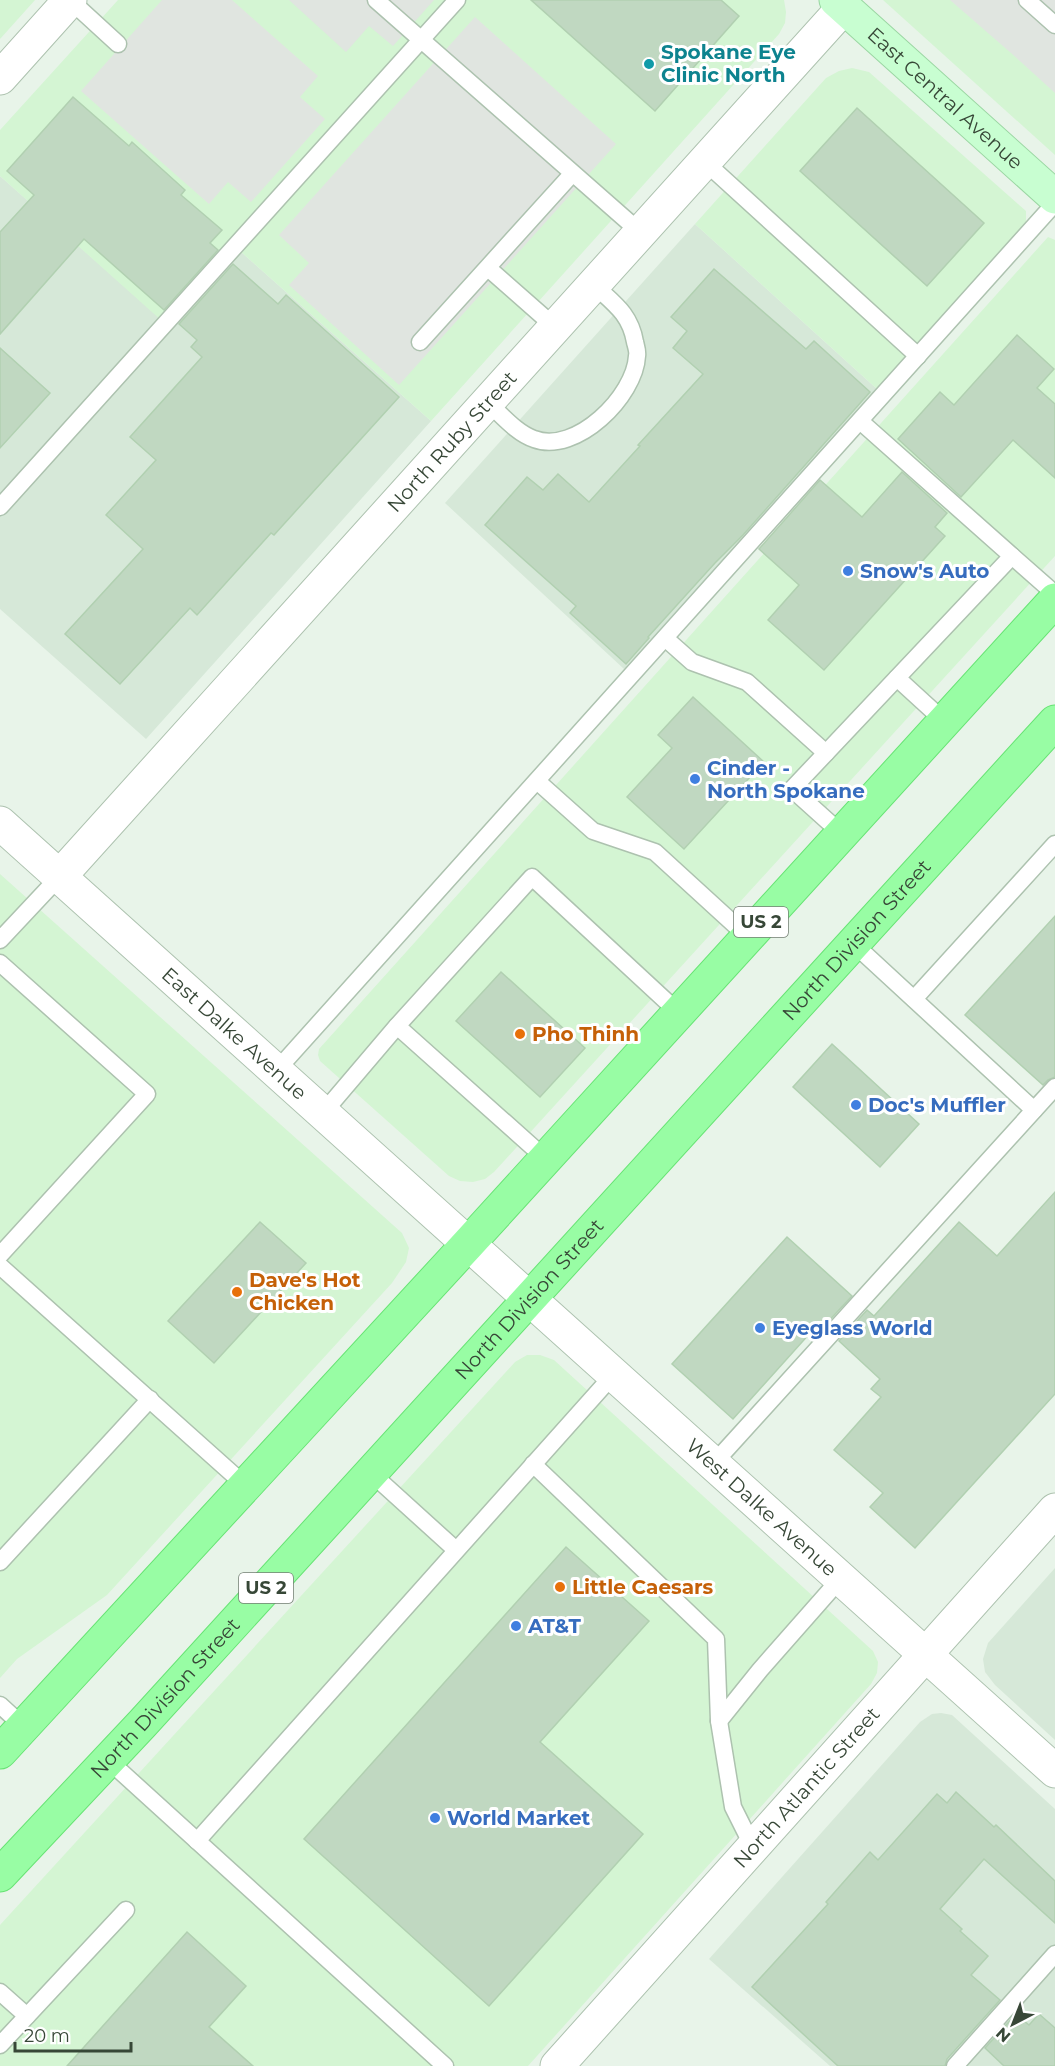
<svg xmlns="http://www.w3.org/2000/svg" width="1055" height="2066" font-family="Montserrat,sans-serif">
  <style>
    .residential { fill: #d6e8d8 }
    .commercial { fill: #d4f5d3 }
    .parking { fill: #e0e5e0 }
    .building { fill: #c0d8c1; stroke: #b1d0b1; stroke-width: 1.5 }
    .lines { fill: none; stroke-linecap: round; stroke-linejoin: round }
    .lane-casing { stroke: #adc2af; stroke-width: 19 }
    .street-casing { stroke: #adc2af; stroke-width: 35 }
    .secondary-casing { stroke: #9ad6a2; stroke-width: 35 }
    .primary-casing { stroke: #67e374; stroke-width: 35 }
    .lane { stroke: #fff; stroke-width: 16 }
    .street { stroke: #fff; stroke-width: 33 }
    .secondary { stroke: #c8fed1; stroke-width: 33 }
    .primary { stroke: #98fda4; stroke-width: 33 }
    .culture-dot { fill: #0f9aa8; stroke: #fff; stroke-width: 2 }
    .shop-dot { fill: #3f7fe0; stroke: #fff; stroke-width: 2 }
    .food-dot { fill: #e8710a; stroke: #fff; stroke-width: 2 }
    .labels { text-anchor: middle; stroke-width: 6; stroke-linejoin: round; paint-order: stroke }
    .shield { fill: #fff; stroke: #737e73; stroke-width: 1.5 }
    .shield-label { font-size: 18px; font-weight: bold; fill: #374737 }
    .culture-label { font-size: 20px; font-weight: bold; fill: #0d838f; stroke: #fff; text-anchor: start }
    .street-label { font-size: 20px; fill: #374737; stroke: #fff }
    .shop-label { font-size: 20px; font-weight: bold; fill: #366cbe; stroke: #fff; text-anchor: start }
    .food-label { font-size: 20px; font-weight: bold; fill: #c56008; stroke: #fff; text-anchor: start }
  </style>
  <rect width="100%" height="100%" fill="#e8f4e9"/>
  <g class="residential">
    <path d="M 0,176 L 162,320 L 231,243 L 431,421 L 146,739 L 0,609 Z"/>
    <path d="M 695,224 L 877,389 L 624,669 L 445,503 Z"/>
    <path d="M 1055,1568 L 1055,1740 L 995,1685 L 985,1672 L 983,1659 L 988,1643 Z"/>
    <path d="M 941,1713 L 952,1715 L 1055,1809 L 1055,2066 L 830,2066 L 709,1959 L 920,1722 L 932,1714 Z"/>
  </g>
  <g class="commercial">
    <path d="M 0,0 L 35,0 L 0,39 Z"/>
    <path d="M 118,0 L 784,0 L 786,12 L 785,23 L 779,34 L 431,421 L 231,243 L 162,321 L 0,176 L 0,130 Z"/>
    <path d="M 883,0 L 1055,0 L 1055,155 Z"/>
    <path d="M 852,68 L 869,72 L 1026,211 L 1026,222 L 1021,229 L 877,389 L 695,224 L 826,78 L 839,71 Z"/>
    <path d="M 1048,237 L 1055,240 L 1055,556 L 494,1172 L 485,1179 L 473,1182 L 460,1181 L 449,1176 L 320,1061 L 318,1055 L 319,1049 Z"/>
    <path d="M 0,874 L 402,1233 L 409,1248 L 406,1262 L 392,1283 L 107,1595 L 17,1659 L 0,1678 Z"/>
    <path d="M 527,1355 L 540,1355 L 554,1360 L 873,1651 L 878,1662 L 877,1673 L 871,1684 L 528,2066 L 0,2066 L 0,1925 L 515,1362 Z"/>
  </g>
  <g class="parking">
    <path d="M 162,0 L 232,0 L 318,76 L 300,97 L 325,119 L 251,202 L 228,182 L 209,204 L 81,91 Z"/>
    <path d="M 289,0 L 434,0 L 393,46 L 369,26 L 346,52 Z"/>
    <path d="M 950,0 L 1055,0 L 1055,93 L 1011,53 Z"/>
    <path d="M 475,17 L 616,144 L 399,385 L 289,285 L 309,263 L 279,235 Z"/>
  </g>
  <g class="building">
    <path d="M 531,0 L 721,0 L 739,16 L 655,111 Z"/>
    <path d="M 73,97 L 129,146 L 132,142 L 185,190 L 181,195 L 222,230 L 210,243 L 218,250 L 164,310 L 84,239 L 0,334 L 0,232 L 34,195 L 7,171 Z"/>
    <path d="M 857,108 L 984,223 L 927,286 L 800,171 Z"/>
    <path d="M 233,264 L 278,304 L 286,295 L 399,397 L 274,535 L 271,533 L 197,615 L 190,608 L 120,684 L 65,634 L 143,549 L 106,515 L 156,460 L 130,437 L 202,357 L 191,347 L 197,340 L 179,324 Z"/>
    <path d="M 714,269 L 806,349 L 814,341 L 870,392 L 743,535 L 715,563 L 648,637 L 649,638 L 626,664 L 570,613 L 576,606 L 485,525 L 527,477 L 543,490 L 558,474 L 589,502 L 640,446 L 638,445 L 703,374 L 673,348 L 687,331 L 671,317 Z"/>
    <path d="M 1017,335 L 1054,369 L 1037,388 L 1055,404 L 1055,478 L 1013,440 L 961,497 L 898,439 L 940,392 L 954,405 Z"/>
    <path d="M 0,348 L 50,393 L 0,448 Z"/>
    <path d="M 902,472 L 947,513 L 935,527 L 945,536 L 824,670 L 768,620 L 799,585 L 759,549 L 820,480 L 862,517 Z"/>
    <path d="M 693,697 L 764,762 L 684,849 L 627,797 L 672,748 L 658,735 Z"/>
    <path d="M 1055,916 L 1055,1077 L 1048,1080 L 1043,1085 L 965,1015 Z"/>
    <path d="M 501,972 L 585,1048 L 540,1097 L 456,1021 Z"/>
    <path d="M 832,1044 L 919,1124 L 880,1167 L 793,1087 Z"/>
    <path d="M 1055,1192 L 1055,1394 L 915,1548 L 870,1507 L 883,1493 L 834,1450 L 881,1397 L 871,1389 L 880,1379 L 839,1341 L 867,1310 L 874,1316 L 959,1222 L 997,1256 Z"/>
    <path d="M 260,1222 L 306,1263 L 214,1363 L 168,1321 Z"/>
    <path d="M 787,1237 L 852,1296 L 824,1326 L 820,1322 L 733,1419 L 672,1364 Z"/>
    <path d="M 566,1547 L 649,1621 L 540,1742 L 643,1834 L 489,2006 L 304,1839 Z"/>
    <path d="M 956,1792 L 994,1827 L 996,1825 L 1055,1881 L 1055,1923 L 984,1859 L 940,1909 L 962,1929 L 960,1931 L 988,1956 L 971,1975 L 1000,2000 L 947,2059 L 945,2066 L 838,2066 L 752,1987 L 828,1904 L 826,1902 L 870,1852 L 878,1860 L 937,1794 L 947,1803 Z"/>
    <path d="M 187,1932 L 246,1986 L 209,2027 L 253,2066 L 67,2066 Z"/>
    <path d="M 1016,2014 L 1029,2025 L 1039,2014 L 1055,2028 L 1055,2066 L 1004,2066 L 985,2048 Z"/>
  </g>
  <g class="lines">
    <g class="lane-casing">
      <g id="lane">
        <path d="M 70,0 L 118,44"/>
        <path d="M 376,0 L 640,232"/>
        <path d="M 1027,0 L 1055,25"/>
        <path d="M 704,161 L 918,356"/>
        <path d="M 488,268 L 555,327"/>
        <path d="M 420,342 L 572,174"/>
        <path d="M 487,402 C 501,414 516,433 534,439 C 576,455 635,396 637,356 C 638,352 636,346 635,342 C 630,313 613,303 593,284"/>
        <path d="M 0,507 L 457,0"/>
        <path d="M 1012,556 L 1055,594"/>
        <path d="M 665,638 L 692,662 L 747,682 L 826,753 L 792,789 L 842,834"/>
        <path d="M 897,678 L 944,721"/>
        <path d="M 826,753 L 1012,556 L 860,421"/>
        <path d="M 537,781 L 593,831 L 655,852 L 748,937"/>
        <path d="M 0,940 L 60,876"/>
        <path d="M 854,944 L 1034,1110"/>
        <path d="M 0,963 L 147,1094 L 0,1255"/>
        <path d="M 914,999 L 1055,844"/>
        <path d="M 397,1026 L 546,1159"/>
        <path d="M 276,1071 L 1055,203"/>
        <path d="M 323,1113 L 397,1026 L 532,877 L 679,1013"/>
        <path d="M 0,1266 L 246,1486"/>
        <path d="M 714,1463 L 1055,1087"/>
        <path d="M 533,1464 L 716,1639 L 719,1721 L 733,1807 L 753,1847"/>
        <path d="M 371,1473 L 456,1550"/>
        <path d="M 0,1562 L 150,1399"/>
        <path d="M 0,1705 L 24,1727"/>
        <path d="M 719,1721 L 760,1670 L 841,1578"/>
        <path d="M 108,1760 L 445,2066"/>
        <path d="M 197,1841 L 614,1374"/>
        <path d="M 0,1992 L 27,2016"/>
        <path d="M 0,2045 L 126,1910"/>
        <path d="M 955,2066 L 1055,1954"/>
      </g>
    </g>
    <g class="street-casing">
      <g id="street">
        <path d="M 0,78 L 70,0"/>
        <path id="s1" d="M 0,823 L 1055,1771"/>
        <path id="s2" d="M 60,876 L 844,7"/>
        <path id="s3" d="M 557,2066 L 1055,1510"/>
      </g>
    </g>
    <g class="secondary-casing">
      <g id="secondary">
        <path id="s4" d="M 836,0 L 1055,197"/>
      </g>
    </g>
    <g class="primary-casing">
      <g id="primary">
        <path d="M 0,1752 L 468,1244 L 1055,600"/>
        <path id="s5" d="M 0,1875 L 142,1724 L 1055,722"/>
      </g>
    </g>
    <use href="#lane" class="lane"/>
    <use href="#street" class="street"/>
    <use href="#secondary" class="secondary"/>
    <use href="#primary" class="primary"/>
  </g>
  <circle class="culture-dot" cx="649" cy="64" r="6"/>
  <g class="shop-dot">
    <circle cx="848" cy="571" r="6"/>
    <circle cx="695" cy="779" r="6"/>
    <circle cx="856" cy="1105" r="6"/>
    <circle cx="760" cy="1328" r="6"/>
    <circle cx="516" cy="1626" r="6"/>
    <circle cx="435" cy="1818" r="6"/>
  </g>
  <g class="food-dot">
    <circle cx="520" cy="1034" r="6"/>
    <circle cx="237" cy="1292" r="6"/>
    <circle cx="560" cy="1587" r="6"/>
  </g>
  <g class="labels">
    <g class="shield">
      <rect x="734" y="907" width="54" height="30" rx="4.5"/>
      <rect x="239" y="1573" width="54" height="30" rx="4.5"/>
    </g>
    <g class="shield-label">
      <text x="761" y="928">US 2</text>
      <text x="266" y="1594">US 2</text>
    </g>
    <g class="culture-label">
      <text x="661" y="59">Spokane Eye<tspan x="661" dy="23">Clinic North</tspan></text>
    </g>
    <g class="street-label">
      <text dy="7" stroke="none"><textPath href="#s4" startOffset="147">East Central Avenue</textPath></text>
      <text dy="7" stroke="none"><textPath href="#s2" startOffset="585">North Ruby Street</textPath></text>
      <text dy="7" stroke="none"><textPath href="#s5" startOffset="1268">North Division Street</textPath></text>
      <text dy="7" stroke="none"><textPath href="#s1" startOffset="315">East Dalke Avenue</textPath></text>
      <text dy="7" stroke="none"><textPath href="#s5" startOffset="782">North Division Street</textPath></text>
      <text dy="7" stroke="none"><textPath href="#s1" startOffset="1024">West Dalke Avenue</textPath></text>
      <text dy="7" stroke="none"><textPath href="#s5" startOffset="242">North Division Street</textPath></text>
      <text dy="7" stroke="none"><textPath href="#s3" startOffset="374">North Atlantic Street</textPath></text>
    </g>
    <g class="shop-label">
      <text x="860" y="578">Snow's Auto</text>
      <text x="707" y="775">Cinder -<tspan x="707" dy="23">North Spokane</tspan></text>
      <text x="868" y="1112">Doc's Muffler</text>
      <text x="772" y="1335">Eyeglass World</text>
      <text x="528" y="1633">AT&amp;T</text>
      <text x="447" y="1825">World Market</text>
    </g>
    <g class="food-label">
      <text x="532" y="1041">Pho Thinh</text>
      <text x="249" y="1287">Dave's Hot<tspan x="249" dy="23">Chicken</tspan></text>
      <text x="572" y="1594">Little Caesars</text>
    </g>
  </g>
  <g transform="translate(1013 2024) rotate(222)" stroke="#ffffff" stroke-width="4.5" paint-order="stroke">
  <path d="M0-4.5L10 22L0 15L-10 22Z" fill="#374737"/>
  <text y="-9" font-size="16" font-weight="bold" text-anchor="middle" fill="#374737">N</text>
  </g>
  <path d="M15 2042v9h116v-9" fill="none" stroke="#374737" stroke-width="3"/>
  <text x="24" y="2042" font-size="18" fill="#374737" stroke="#ffffff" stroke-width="4.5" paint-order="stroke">20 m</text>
</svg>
